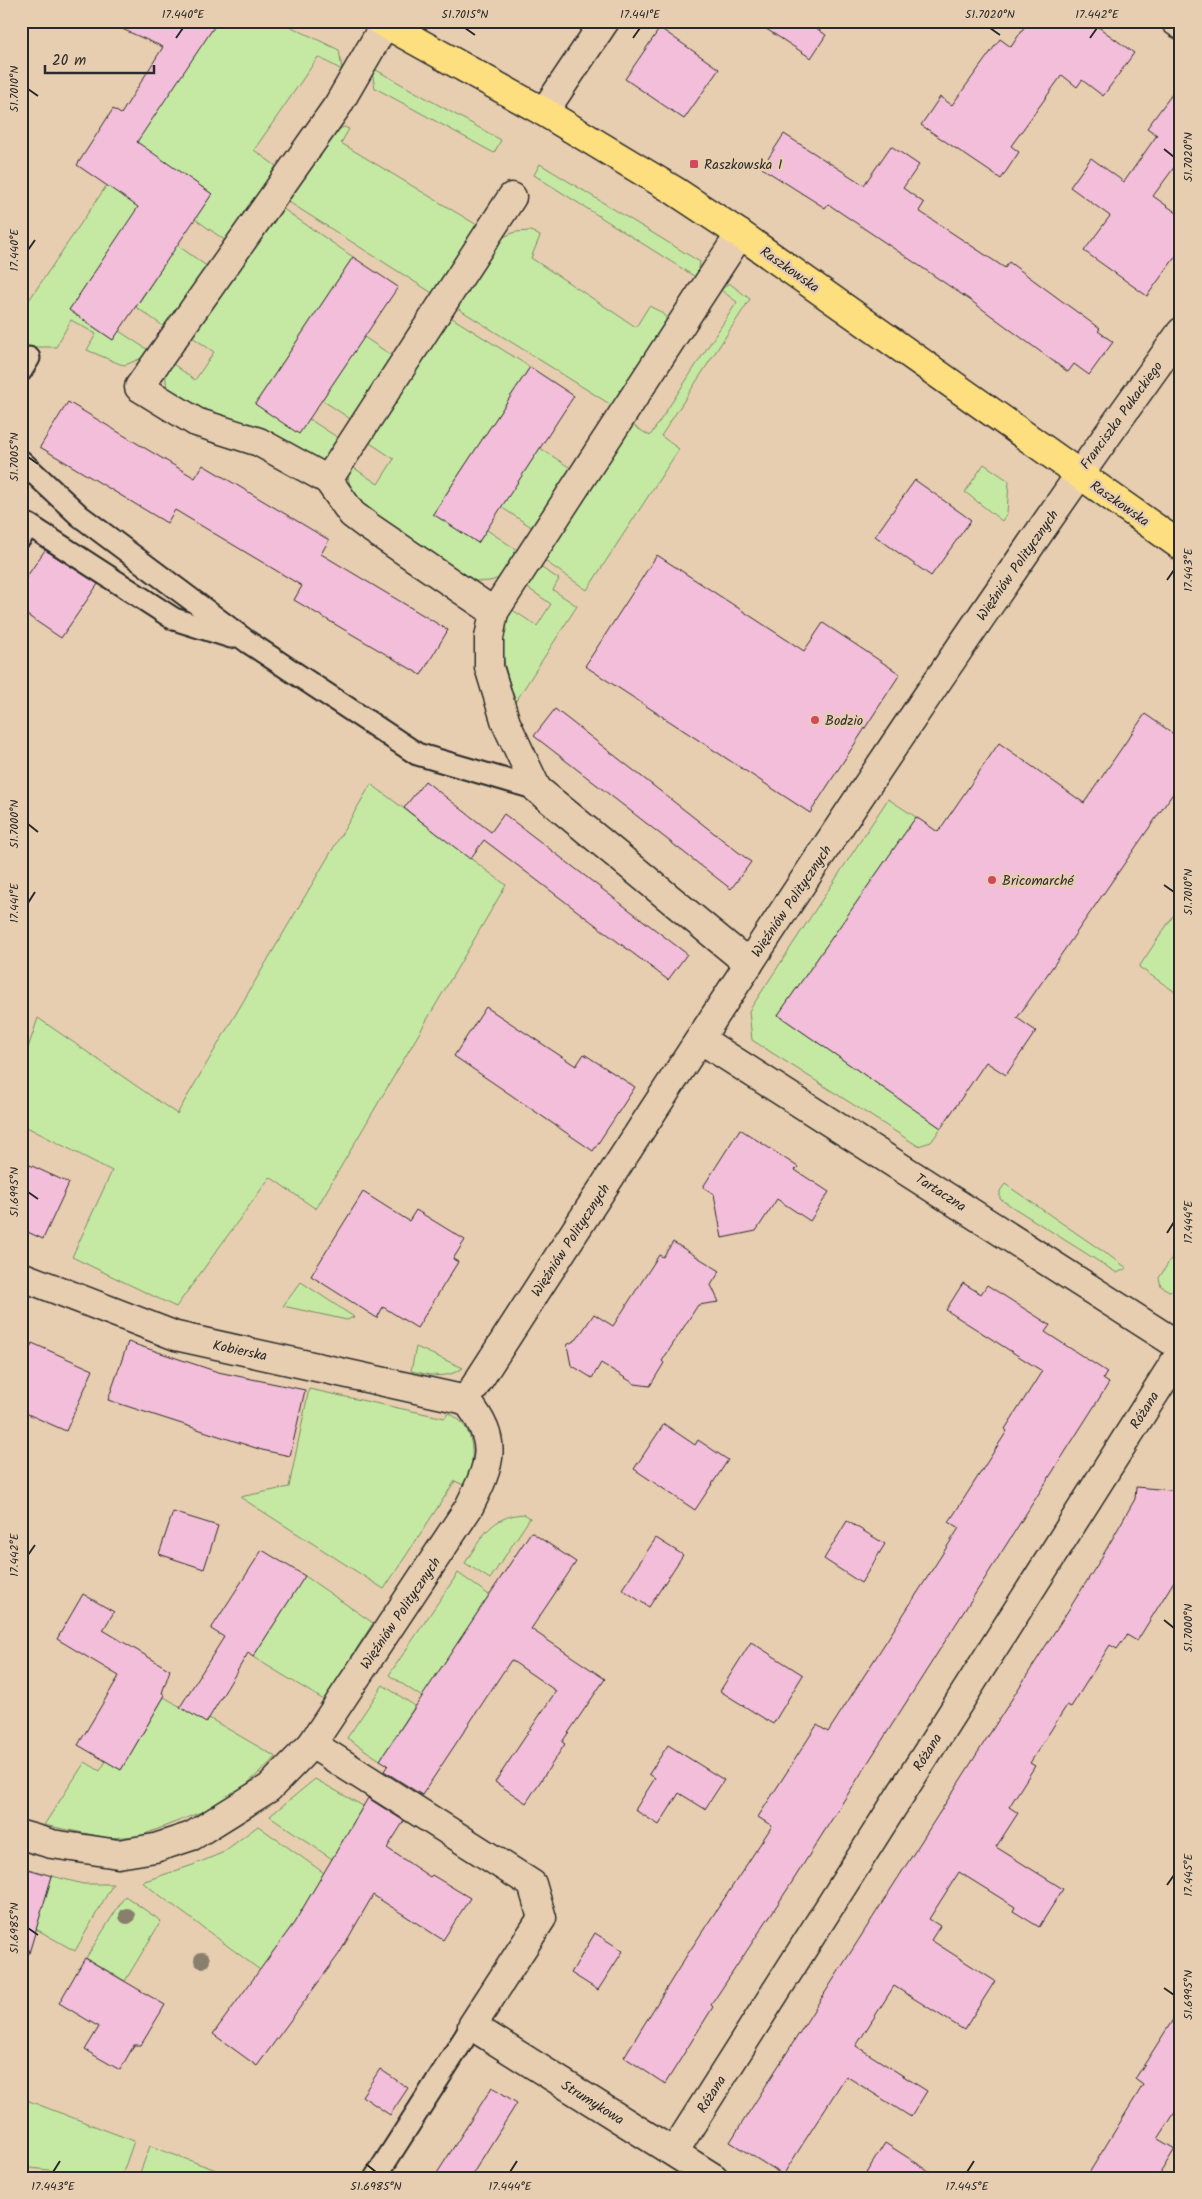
<svg xmlns="http://www.w3.org/2000/svg" width="1202" height="2199" font-family="Kalam,sans-serif">
  <style>
    .green { fill: #c5e9a2; stroke: #788a66 }
    .building { fill: #f3beda; stroke: #2b2b2b }
    .lines { fill: none; stroke-linecap: round; stroke-linejoin: round }
    .service-casing { stroke: #2b2b2b; stroke-width: 25 }
    .minor-casing { stroke: #2b2b2b; stroke-width: 31 }
    .primary-casing { stroke: #2b2b2b; stroke-width: 31 }
    .service { stroke: #e8ceb0; stroke-width: 21 }
    .minor { stroke: #e8ceb0; stroke-width: 28 }
    .primary { stroke: #fedf80; stroke-width: 28 }
    .tree { fill: #887f6d }
    .ticks { fill: none; stroke: #2b2b2b; stroke-width: 2 }
    .poi-dot { fill: #d1495b; stroke: #e8ceb0; stroke-width: 2 }
    .labels { text-anchor: middle; stroke-width: 5; stroke-linejoin: round; paint-order: stroke }
    .poi-label { font-size: 14px; fill: #2b2b2b; stroke: #e8ceb0; text-anchor: start }
    .street-label { font-size: 14px; fill: #2b2b2b; stroke: #e8ceb0 }
    .neatline { fill: none; stroke: #2b2b2b; stroke-width: 2 }
    .ticks-label { font-size: 12px; text-anchor: middle; fill: #2b2b2b }
  </style>
  <rect width="100%" height="100%" fill="#e8ceb0"/>
  <filter id="ink" filterUnits="userSpaceOnUse"><feTurbulence type="fractalNoise" baseFrequency=".02" numOctaves="2"/><feDisplacementMap in="SourceGraphic" scale="10" xChannelSelector="R" yChannelSelector="G"/><feConvolveMatrix kernelMatrix="1 2 1 2 8 2 1 2 1" color-interpolation-filters="sRGB"/></filter>
  <g filter="url(#ink)">
    <g class="green">
      <path d="M 218,21 L 279,21 L 339,50 L 342,70 L 318,57 L 254,150 L 276,166 L 226,241 L 195,219 L 212,194 L 168,164 L 69,310 L 113,340 L 119,331 L 151,352 L 149,355 L 125,365 L 120,364 L 87,350 L 96,334 L 71,320 L 56,347 L 21,347 L 21,312 Z"/>
      <path d="M 376,70 L 501,140 L 494,153 L 375,88 L 372,72 Z"/>
      <path d="M 344,127 L 349,129 L 341,143 L 482,228 L 437,296 L 281,197 L 323,137 Z"/>
      <path d="M 540,164 L 700,262 L 697,278 L 534,175 Z"/>
      <path d="M 276,204 L 353,257 L 255,404 L 309,419 L 343,441 L 326,459 L 314,462 C 281,448 192,418 171,395 C 164,386 165,371 169,361 L 195,380 L 214,352 L 188,334 Z"/>
      <path d="M 531,231 L 540,236 L 531,258 L 636,327 L 649,306 L 661,312 L 666,318 L 666,328 L 616,408 L 454,306 L 501,238 L 515,232 Z"/>
      <path d="M 177,245 L 208,267 L 166,328 L 136,307 Z"/>
      <path d="M 729,283 L 750,299 L 661,436 L 679,449 L 587,590 L 542,559 L 629,423 L 650,436 L 737,302 L 721,290 Z"/>
      <path d="M 449,316 L 530,367 L 433,514 L 478,543 L 487,530 L 523,554 C 507,572 499,586 472,580 C 447,564 329,503 351,466 L 378,484 L 394,459 L 367,441 Z"/>
      <path d="M 364,337 L 397,359 L 355,422 L 322,400 Z"/>
      <path d="M 540,448 L 575,471 L 536,530 L 501,507 Z"/>
      <path d="M 984,464 L 1009,481 L 1007,513 L 1002,521 L 965,492 Z"/>
      <path d="M 537,565 L 559,579 L 553,590 L 577,606 L 516,701 C 505,671 495,640 511,609 L 537,626 L 551,604 L 525,586 Z"/>
      <path d="M 371,784 L 506,885 L 316,1209 L 270,1177 L 176,1307 L 72,1257 L 112,1171 L 21,1124 L 21,1069 L 38,1018 L 177,1114 Z"/>
      <path d="M 888,799 L 916,817 L 778,1015 L 941,1128 L 931,1142 L 918,1146 L 752,1040 L 749,1011 Z"/>
      <path d="M 1181,904 L 1181,996 L 1139,967 Z"/>
      <path d="M 1005,1184 L 1127,1268 L 1117,1273 L 1000,1199 L 1000,1191 Z"/>
      <path d="M 1181,1243 L 1181,1288 L 1169,1291 L 1161,1286 L 1159,1278 Z"/>
      <path d="M 301,1282 L 354,1317 L 347,1320 L 283,1306 Z"/>
      <path d="M 416,1347 L 463,1368 C 444,1380 432,1375 411,1371 Z"/>
      <path d="M 309,1389 L 445,1418 L 448,1413 C 478,1426 475,1461 466,1486 L 455,1481 L 384,1589 L 240,1497 L 289,1487 Z"/>
      <path d="M 524,1514 L 530,1518 L 490,1579 L 465,1563 C 482,1537 491,1516 524,1514 Z"/>
      <path d="M 458,1573 L 489,1595 L 422,1697 L 389,1675 Z"/>
      <path d="M 305,1576 L 373,1623 L 324,1700 L 253,1657 Z"/>
      <path d="M 383,1685 L 415,1706 L 380,1760 L 347,1738 Z"/>
      <path d="M 164,1697 L 206,1722 L 209,1718 L 276,1757 L 247,1784 L 219,1805 L 140,1836 L 108,1838 L 44,1825 L 85,1762 L 100,1771 L 106,1761 L 121,1770 Z"/>
      <path d="M 315,1779 L 363,1806 L 332,1859 L 270,1816 Z"/>
      <path d="M 258,1826 L 324,1873 L 294,1923 L 260,1970 L 142,1882 L 193,1865 L 222,1853 Z"/>
      <path d="M 52,1876 L 83,1884 L 113,1884 L 75,1951 L 36,1929 Z"/>
      <path d="M 125,1896 L 161,1921 L 125,1981 L 86,1958 Z"/>
      <path d="M 21,2098 L 134,2141 L 121,2178 L 21,2167 Z"/>
      <path d="M 150,2146 L 238,2178 L 138,2178 Z"/>
    </g>
    <g class="building">
      <path d="M 104,21 L 218,21 L 137,142 L 212,194 L 113,340 L 69,310 L 138,207 L 77,165 L 113,109 L 121,114 L 163,47 Z"/>
      <path d="M 754,21 L 806,21 L 826,35 L 811,58 Z"/>
      <path d="M 1028,21 L 1090,21 L 1134,53 L 1103,96 L 1082,80 L 1077,87 L 1062,75 L 1011,146 L 1019,152 L 1001,179 L 921,125 L 940,97 L 952,105 L 1000,39 L 1011,47 Z"/>
      <path d="M 660,28 L 719,69 L 684,119 L 625,79 Z"/>
      <path d="M 1181,82 L 1181,158 L 1153,196 L 1181,216 L 1181,249 L 1147,296 L 1084,251 L 1110,216 L 1070,187 L 1091,158 L 1124,182 L 1157,135 L 1147,128 Z"/>
      <path d="M 784,134 L 864,185 L 891,146 L 919,165 L 903,188 L 924,203 L 919,211 L 1005,268 L 1009,262 L 1100,329 L 1098,331 L 1113,342 L 1089,375 L 1074,364 L 1068,372 L 970,300 L 828,204 L 825,208 L 762,168 Z"/>
      <path d="M 353,257 L 398,287 L 299,434 L 255,404 Z"/>
      <path d="M 530,367 L 574,396 L 478,543 L 433,514 Z"/>
      <path d="M 68,402 L 195,478 L 203,465 L 329,540 L 321,554 L 448,630 L 421,675 L 294,600 L 302,586 L 175,510 L 167,523 L 40,447 Z"/>
      <path d="M 915,480 L 971,520 L 931,576 L 875,536 Z"/>
      <path d="M 45,550 L 98,584 L 61,638 L 21,611 L 21,585 Z"/>
      <path d="M 657,555 L 804,651 L 823,623 L 900,674 L 810,813 L 585,666 Z"/>
      <path d="M 555,709 L 751,862 L 731,889 L 534,736 Z"/>
      <path d="M 1145,714 L 1181,739 L 1181,782 L 1017,1018 L 1036,1031 L 1006,1075 L 986,1062 L 941,1128 L 778,1015 L 916,817 L 938,832 L 999,743 L 1084,803 Z"/>
      <path d="M 425,781 L 491,832 L 504,814 L 687,954 L 668,980 L 484,840 L 470,859 L 404,808 Z"/>
      <path d="M 486,1007 L 576,1066 L 584,1054 L 635,1087 L 593,1151 L 454,1056 Z"/>
      <path d="M 740,1129 L 798,1167 L 795,1170 L 829,1192 L 810,1221 L 777,1199 L 756,1231 L 722,1238 L 714,1194 L 703,1187 Z"/>
      <path d="M 21,1161 L 69,1183 L 43,1239 L 21,1229 Z"/>
      <path d="M 363,1192 L 409,1221 L 416,1210 L 465,1240 L 453,1259 L 458,1262 L 417,1328 L 383,1307 L 377,1318 L 311,1276 Z"/>
      <path d="M 673,1242 L 720,1271 L 711,1285 L 719,1302 L 698,1305 L 662,1361 L 664,1363 L 650,1386 L 635,1384 L 601,1363 L 592,1378 L 571,1365 L 567,1345 L 577,1339 L 594,1314 L 613,1326 L 659,1255 L 663,1257 Z"/>
      <path d="M 963,1283 L 981,1294 L 987,1285 L 1050,1325 L 1045,1332 L 1107,1372 L 1103,1379 L 1109,1383 L 787,1890 L 711,2005 L 713,2007 L 665,2084 L 624,2057 L 687,1955 L 772,1826 L 758,1817 L 817,1725 L 828,1732 L 959,1528 L 949,1522 L 1007,1431 L 1005,1429 L 1042,1371 L 946,1310 Z"/>
      <path d="M 128,1342 L 218,1372 L 305,1390 L 290,1456 L 262,1450 L 108,1400 Z"/>
      <path d="M 32,1343 L 93,1370 L 66,1431 L 21,1411 L 21,1369 Z"/>
      <path d="M 664,1424 L 695,1445 L 698,1440 L 728,1460 L 695,1510 L 634,1469 Z"/>
      <path d="M 1136,1487 L 1181,1491 L 1181,1570 L 1137,1641 L 1127,1635 L 1117,1649 L 1110,1645 L 1071,1707 L 1067,1705 L 1030,1763 L 1035,1766 L 1009,1807 L 1018,1813 L 996,1847 L 1063,1889 L 1039,1927 L 1013,1911 L 1015,1907 L 959,1872 L 929,1919 L 940,1926 L 931,1940 L 995,1981 L 964,2030 L 894,1986 L 856,2046 L 927,2091 L 911,2117 L 846,2076 L 783,2175 L 730,2142 L 1099,1562 L 1135,1499 Z"/>
      <path d="M 173,1512 L 218,1526 L 204,1569 L 159,1554 Z"/>
      <path d="M 847,1521 L 885,1544 L 861,1583 L 824,1559 Z"/>
      <path d="M 531,1532 L 576,1562 L 531,1629 L 605,1679 L 562,1742 L 565,1744 L 526,1803 L 495,1782 L 556,1691 L 511,1660 L 422,1795 L 384,1771 L 388,1765 L 380,1760 Z"/>
      <path d="M 656,1538 L 683,1555 L 649,1607 L 622,1589 Z"/>
      <path d="M 262,1550 L 305,1576 L 253,1657 L 248,1653 L 206,1723 L 180,1707 L 224,1637 L 211,1629 Z"/>
      <path d="M 83,1594 L 114,1612 L 103,1630 L 170,1670 L 162,1693 L 165,1695 L 121,1770 L 78,1745 L 119,1676 L 57,1639 Z"/>
      <path d="M 751,1642 L 803,1675 L 773,1724 L 720,1691 Z"/>
      <path d="M 668,1745 L 724,1780 L 705,1809 L 679,1793 L 659,1825 L 635,1810 L 655,1778 L 649,1774 Z"/>
      <path d="M 368,1798 L 404,1821 L 387,1848 L 430,1877 L 432,1875 L 470,1898 L 443,1940 L 373,1895 L 339,1954 L 257,2066 L 213,2034 L 294,1923 Z"/>
      <path d="M 21,1867 L 52,1876 L 29,1953 L 21,1952 Z"/>
      <path d="M 595,1933 L 623,1951 L 598,1990 L 571,1973 Z"/>
      <path d="M 85,1958 L 165,2005 L 141,2045 L 134,2045 L 120,2070 L 85,2050 L 99,2027 L 59,2003 Z"/>
      <path d="M 1181,2007 L 1181,2103 L 1158,2139 L 1175,2149 L 1157,2178 L 1086,2178 L 1143,2085 L 1135,2079 Z"/>
      <path d="M 380,2069 L 408,2088 L 390,2115 L 362,2096 Z"/>
      <path d="M 492,2087 L 517,2103 L 470,2178 L 434,2178 Z"/>
      <path d="M 885,2143 L 940,2178 L 863,2178 Z"/>
    </g>
    <g class="lines">
      <g class="service-casing">
        <g id="service">
          <path d="M 21,371 L 29,358"/>
          <path d="M 21,461 L 80,516 L 248,642 L 417,754 L 537,789"/>
          <path d="M 21,537 L 29,525 L 174,619 L 231,637"/>
          <path d="M 375,2178 L 472,2026"/>
        </g>
      </g>
      <g class="minor-casing">
        <g id="minor">
          <path d="M 1175,21 L 1181,25"/>
          <path d="M 385,24 L 338,105 L 139,387 L 196,422 L 259,442 L 328,480 L 352,514 L 368,526 L 494,612 L 489,638 L 489,667 L 506,723 L 537,789 L 749,964"/>
          <path d="M 544,112 L 605,21"/>
          <path d="M 328,480 L 512,197"/>
          <path d="M 494,612 L 740,234"/>
          <path d="M 700,1039 L 1181,1347"/>
          <path d="M 21,1276 L 176,1336 L 466,1400"/>
          <path d="M 466,1400 C 698,1040 930,680 1181,332"/>
          <path d="M 312,1744 L 532,1884 L 542,1918 L 472,2026 L 714,2178"/>
          <path d="M 21,1835 L 52,1844 L 118,1854 L 155,1848 L 192,1836 L 269,1788 L 312,1744 L 469,1507 C 491,1463 500,1442 466,1400"/>
          <path d="M 674,2152 L 1181,1352"/>
        </g>
      </g>
      <g class="primary-casing">
        <path id="primary" d="M 380,21 L 544,112 L 675,191 L 740,234 L 1181,546"/>
      </g>
      <use href="#service" class="service"/>
      <use href="#minor" class="minor"/>
      <use href="#primary" class="primary"/>
    </g>
    <g class="tree">
      <circle cx="127" cy="1916" r="8"/>
      <circle cx="202" cy="1960" r="8"/>
    </g>
  </g>
  <path class="ticks" d="M 465,28 L 475,35M 990,28 L 1000,35M 176,38 L 183,28M 633,38 L 640,28M 1090,38 L 1097,28M 28,89 L 38,96M 1164,149 L 1174,157M 28,250 L 35,240M 28,457 L 38,464M 1167,580 L 1174,570M 28,824 L 38,832M 1164,885 L 1174,892M 28,903 L 35,892M 28,1192 L 38,1199M 1167,1233 L 1174,1222M 28,1555 L 35,1545M 1164,1620 L 1174,1628M 1167,1885 L 1174,1875M 28,1928 L 38,1935M 1164,1988 L 1174,1995M 366,2164 L 376,2172M 53,2172 L 60,2161M 510,2172 L 517,2161M 967,2172 L 974,2161"/>
  <g class="poi-dot">
    <rect x="689" y="159" width="10" height="10" rx="2.5"/>
    <circle cx="815" cy="720" r="5"/>
    <circle cx="992" cy="880" r="5"/>
  </g>
  <g class="labels">
    <g class="poi-label">
      <text x="704" y="169">Raszkowska I</text>
      <text x="825" y="725">Bodzio</text>
      <text x="1002" y="885">Bricomarché</text>
    </g>
    <g class="street-label">
      <text transform="translate(790 269) rotate(35)" y="5">Raszkowska</text>
      <text transform="translate(1121 415) rotate(-54)" y="5">Franciszka Pukackiego</text>
      <text transform="translate(1120 503) rotate(35)" y="5">Raszkowska</text>
      <text transform="translate(1017 565) rotate(-55)" y="5">Więźniów Politycznych</text>
      <text transform="translate(791 901) rotate(-56)" y="5">Więźniów Politycznych</text>
      <text transform="translate(941 1192) rotate(33)" y="5">Tartaczna</text>
      <text transform="translate(570 1240) rotate(-57)" y="5">Więźniów Politycznych</text>
      <text transform="translate(240 1350) rotate(12)" y="5">Kobierska</text>
      <text transform="translate(1144 1410) rotate(-58)" y="5">Różana</text>
      <text transform="translate(400 1613) rotate(-56)" y="5">Więźniów Politycznych</text>
      <text transform="translate(927 1752) rotate(-58)" y="5">Różana</text>
      <text transform="translate(711 2094) rotate(-58)" y="5">Różana</text>
      <text transform="translate(593 2102) rotate(32)" y="5">Strumykowa</text>
    </g>
  </g>
  <rect width="1202" height="2199" fill="none" stroke="#e8ceb0" stroke-width="55"/>
  <path d="M45 65v8h109v-8" fill="none" stroke="#2b2b2b" stroke-width="2.5"/>
  <text x="52" y="65" font-size="15" fill="#2b2b2b" stroke="#e8ceb0" stroke-width="4" paint-order="stroke">20 m</text>
  <rect x="28" y="28" width="1146" height="2144" class="neatline"/>
  <g class="ticks-label">
    <text x="183" y="18">17.440°E</text>
    <text x="465" y="18">51.7015°N</text>
    <text x="640" y="18">17.441°E</text>
    <text x="990" y="18">51.7020°N</text>
    <text x="1097" y="18">17.442°E</text>
    <text transform="translate(14 89) rotate(-90)" y="4">51.7010°N</text>
    <text transform="translate(1188 157) rotate(-90)" y="4">51.7020°N</text>
    <text transform="translate(14 250) rotate(-90)" y="4">17.440°E</text>
    <text transform="translate(14 457) rotate(-90)" y="4">51.7005°N</text>
    <text transform="translate(1188 570) rotate(-90)" y="4">17.443°E</text>
    <text transform="translate(14 824) rotate(-90)" y="4">51.7000°N</text>
    <text transform="translate(1188 892) rotate(-90)" y="4">51.7010°N</text>
    <text transform="translate(14 903) rotate(-90)" y="4">17.441°E</text>
    <text transform="translate(14 1192) rotate(-90)" y="4">51.6995°N</text>
    <text transform="translate(1188 1222) rotate(-90)" y="4">17.444°E</text>
    <text transform="translate(14 1555) rotate(-90)" y="4">17.442°E</text>
    <text transform="translate(1188 1628) rotate(-90)" y="4">51.7000°N</text>
    <text transform="translate(1188 1875) rotate(-90)" y="4">17.445°E</text>
    <text transform="translate(14 1928) rotate(-90)" y="4">51.6985°N</text>
    <text transform="translate(1188 1995) rotate(-90)" y="4">51.6995°N</text>
    <text x="53" y="2190">17.443°E</text>
    <text x="376" y="2190">51.6985°N</text>
    <text x="510" y="2190">17.444°E</text>
    <text x="967" y="2190">17.445°E</text>
  </g>
</svg>
